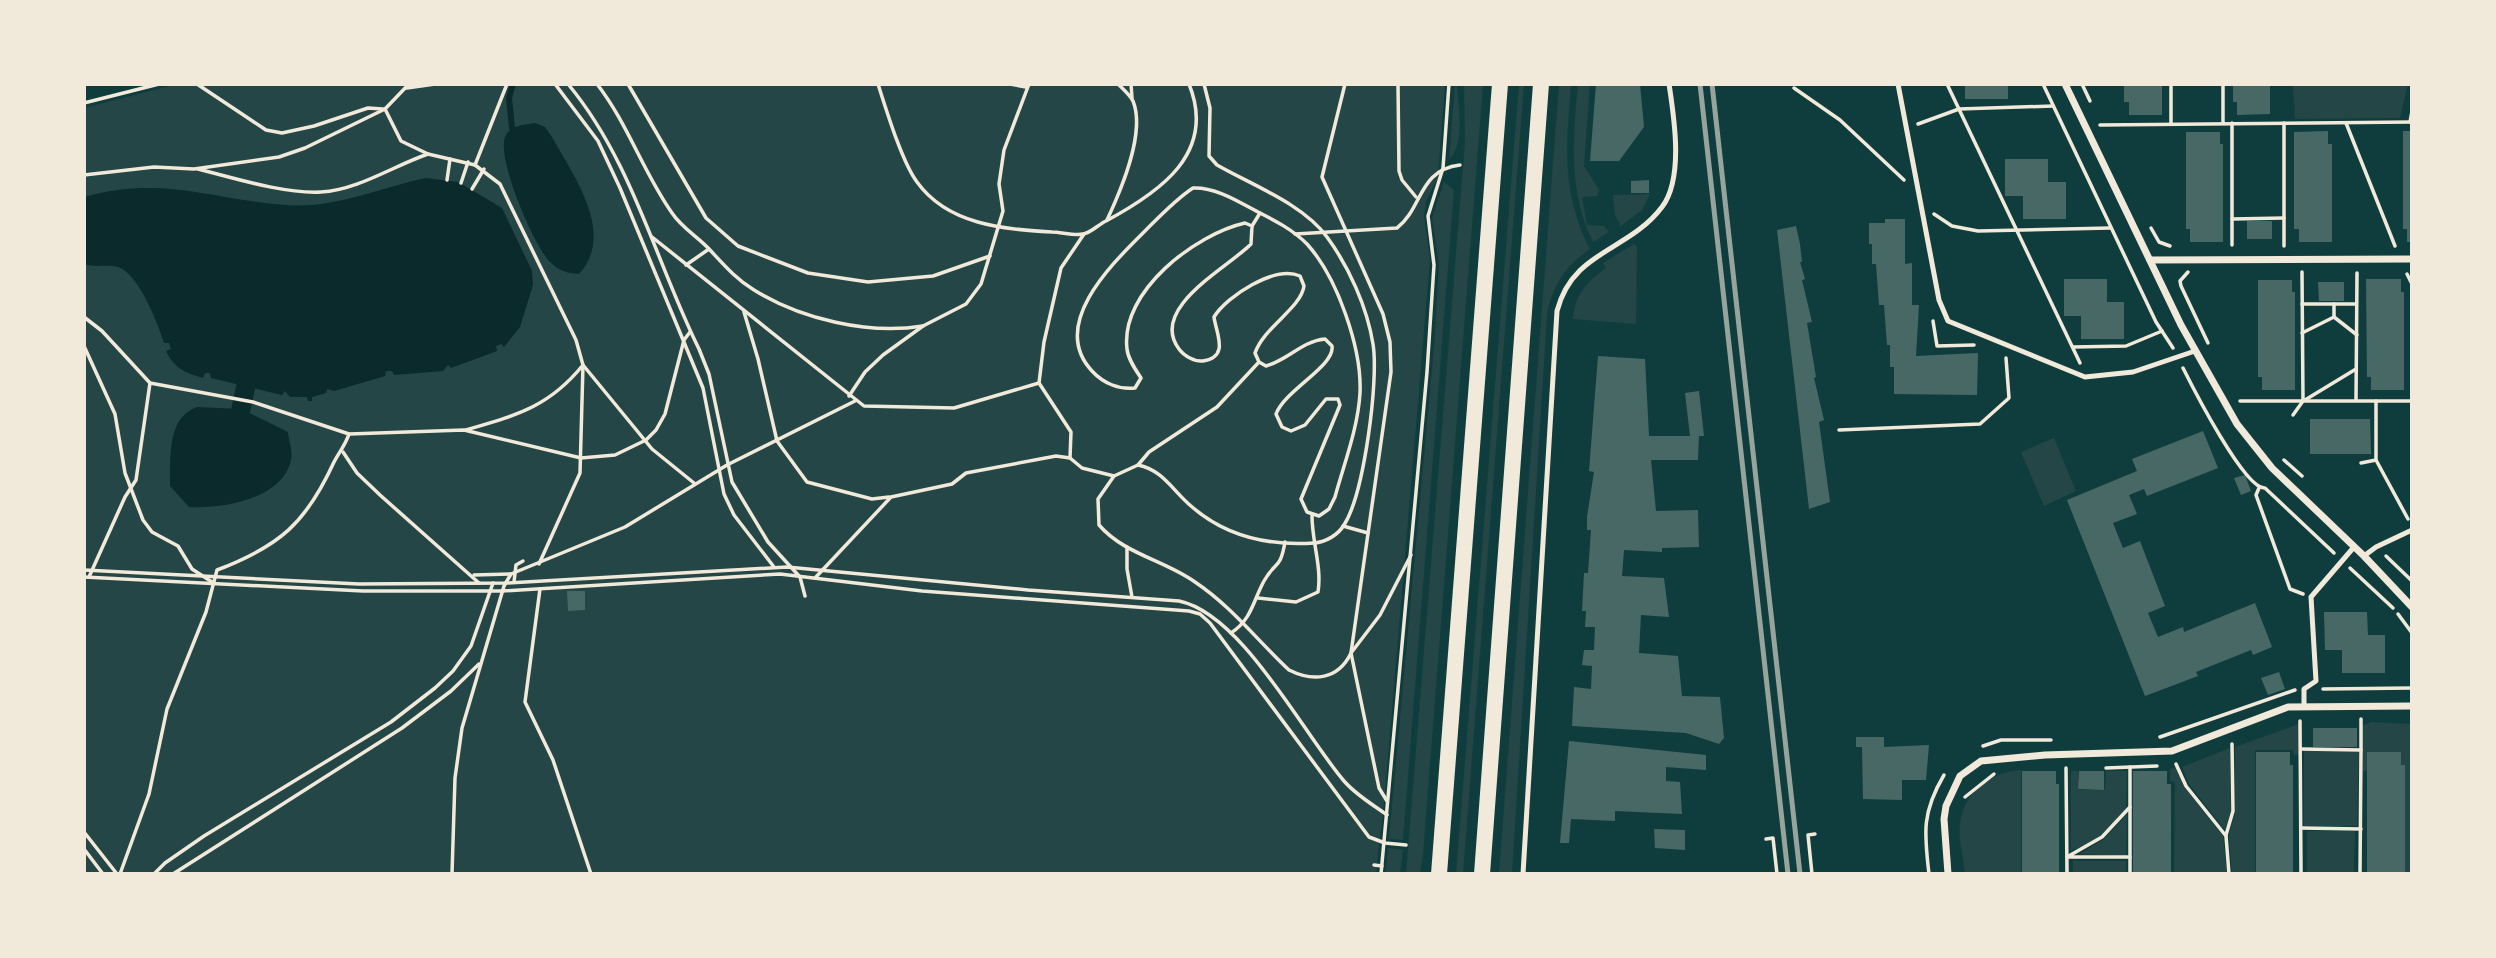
<svg xmlns="http://www.w3.org/2000/svg" width="2496" height="958" font-family="Roboto,sans-serif">
  <style>
    .green { fill: #244646 }
    .water { fill: #0a2a2b }
    .lines { fill: none; stroke-linecap: round; stroke-linejoin: round }
    .stream { stroke: #0a2a2b; stroke-width: 6 }
    .canal { stroke: #0a2a2b; stroke-width: 19 }
    .building { fill: #486865 }
    .path { stroke: #f1e9da; stroke-width: 3.5 }
    .service { stroke: #f1e9da; stroke-width: 5 }
    .minor { stroke: #f1e9da; stroke-width: 7 }
    .primary { stroke: #f1e9da; stroke-width: 16 }
    .rail { stroke: #97a49c; stroke-width: 5 }
  </style>
  <rect width="100%" height="100%" fill="#0f3d3e"/>
  <g class="green">
    <path d="M 178,84 L 1445,84 L 1438,177 L 1426,201 L 1424,216 L 1430,259 L 1385,793 L 1377,863 L 1373,867 L 1377,867 L 1376,874 L 84,874 L 84,108 Z"/>
    <path d="M 1455,84 L 1457,84 C 1458,108 1466,142 1449,160 Z"/>
    <path d="M 1464,84 L 1483,84 L 1479,136 L 1423,854 L 1420,874 L 1406,874 L 1465,142 Z"/>
    <path d="M 1519,84 L 1524,84 L 1463,874 L 1456,874 Z"/>
    <path d="M 1559,84 L 1571,84 C 1566,145 1561,193 1590,249 C 1565,266 1552,286 1547,315 L 1512,874 L 1499,874 Z"/>
    <path d="M 1578,84 L 1590,84 L 1584,166 L 1599,190 L 1597,196 L 1582,197 L 1587,225 L 1604,226 L 1609,232 L 1593,242 C 1568,192 1573,138 1578,84 Z"/>
    <path d="M 2293,84 L 2408,84 L 2400,118 L 2295,119 Z"/>
    <path d="M 1444,182 L 1454,190 L 1403,840 L 1389,839 L 1434,347 L 1439,264 L 1432,218 Z"/>
    <path d="M 1650,194 L 1642,210 L 1621,226 L 1615,215 L 1613,195 Z"/>
    <path d="M 1634,244 L 1637,247 L 1636,324 L 1573,319 C 1575,295 1586,282 1606,268 L 1603,263 Z"/>
    <path d="M 2054,438 L 2076,491 L 2044,506 L 2021,452 Z"/>
    <path d="M 2371,722 L 2412,724 L 2412,874 L 2405,874 L 2401,753 L 2367,752 L 2367,771 L 2363,771 L 2362,726 Z"/>
    <path d="M 2299,724 L 2299,755 L 2294,755 L 2293,750 L 2255,750 L 2255,874 L 2232,874 L 2229,835 L 2235,812 L 2235,747 Z"/>
    <path d="M 2230,748 L 2231,811 L 2225,830 L 2189,784 L 2182,767 Z"/>
    <path d="M 2304,750 L 2359,751 L 2357,826 L 2304,826 Z"/>
    <path d="M 2176,767 L 2185,788 L 2223,836 L 2227,874 L 2174,874 L 2175,782 L 2170,781 L 2170,769 Z"/>
    <path d="M 2021,770 L 2021,874 L 1965,874 C 1964,859 1958,840 1960,824 C 1964,792 1990,772 2021,770 Z"/>
    <path d="M 2071,771 L 2078,771 L 2078,790 L 2105,790 L 2106,771 L 2127,771 L 2126,809 C 2110,826 2095,845 2071,850 Z"/>
    <path d="M 2127,814 L 2126,856 L 2079,854 L 2103,840 Z"/>
    <path d="M 2307,831 L 2355,831 L 2354,874 L 2307,874 Z"/>
    <path d="M 1388,848 L 1403,850 L 1400,874 L 1385,874 Z"/>
    <rect x="2073" y="861" width="53" height="13"/>
  </g>
  <g class="water">
    <path d="M 535,123 L 545,127 L 552,137 C 574,177 616,233 579,274 C 567,273 559,271 550,262 C 534,246 494,154 506,135 C 512,125 524,125 535,123 Z"/>
    <path d="M 426,178 L 458,182 L 502,208 L 532,271 L 533,285 L 520,327 L 504,347 L 501,344 L 496,346 L 497,351 L 451,368 L 448,365 L 443,371 L 394,375 L 392,371 L 386,371 L 385,376 L 334,391 L 327,389 L 326,393 L 312,397 L 312,401 L 308,401 L 307,397 L 290,397 L 285,391 L 282,395 L 211,378 L 210,373 L 205,373 L 203,378 C 185,373 174,368 166,351 L 171,349 L 169,343 L 164,343 C 158,323 138,273 118,267 C 106,264 95,268 84,264 L 84,197 C 163,175 210,199 285,205 C 335,209 378,188 426,178 Z"/>
    <path d="M 197,407 L 241,409 L 288,432 C 289,444 294,452 290,464 C 278,500 221,509 189,507 L 170,486 C 171,458 166,418 197,407 Z"/>
  </g>
  <g class="lines">
    <path class="stream" d="M 512,128 L 509,98 L 513,84"/>
    <path class="canal" d="M 241,409 L 246,385"/>
  </g>
  <g class="building">
    <path d="M 1596,84 L 1640,84 L 1644,127 L 1619,161 L 1590,161 Z"/>
    <rect x="1965" y="84" width="43" height="15"/>
    <path d="M 2124,84 L 2162,84 L 2162,115 L 2129,115 L 2129,102 L 2124,102 Z"/>
    <path d="M 2233,84 L 2270,84 L 2270,114 L 2237,115 L 2237,102 L 2233,102 Z"/>
    <path d="M 2328,131 L 2328,144 L 2332,144 L 2332,242 L 2299,242 L 2299,229 L 2294,229 L 2294,132 Z"/>
    <path d="M 2403,131 L 2412,131 L 2412,242 L 2407,242 L 2407,229 L 2403,229 Z"/>
    <path d="M 2186,132 L 2220,132 L 2220,144 L 2223,144 L 2223,242 L 2190,242 L 2190,229 L 2186,229 Z"/>
    <path d="M 2005,159 L 2048,159 L 2048,182 L 2066,182 L 2066,219 L 2023,219 L 2023,196 L 2005,196 Z"/>
    <path d="M 1649,180 L 1649,193 L 1631,193 L 1631,181 Z"/>
    <path d="M 1885,219 L 1905,219 L 1905,264 L 1912,263 L 1912,305 L 1919,305 L 1916,356 L 1978,353 L 1977,395 L 1894,394 L 1894,367 L 1890,367 L 1890,345 L 1887,345 L 1884,305 L 1879,305 L 1876,264 L 1872,264 L 1872,244 L 1869,244 L 1869,223 L 1885,223 Z"/>
    <rect x="2247" y="221" width="25" height="18"/>
    <path d="M 1796,226 L 1800,244 L 1802,262 L 1800,262 L 1805,279 L 1802,280 L 1812,322 L 1807,323 L 1816,377 L 1814,378 L 1824,420 L 1819,422 L 1830,502 L 1809,509 L 1777,230 Z"/>
    <path d="M 2064,279 L 2107,279 L 2107,302 L 2124,302 L 2124,339 L 2081,339 L 2081,316 L 2064,316 Z"/>
    <path d="M 2366,279 L 2401,279 L 2401,292 L 2404,292 L 2404,390 L 2371,390 L 2371,377 L 2367,377 Z"/>
    <path d="M 2258,280 L 2292,280 L 2292,292 L 2295,292 L 2295,390 L 2262,390 L 2262,377 L 2258,377 Z"/>
    <path d="M 2318,282 L 2344,282 L 2344,301 L 2319,301 Z"/>
    <path d="M 1598,356 L 1645,359 L 1649,436 L 1690,436 L 1685,393 L 1699,391 L 1704,436 L 1699,436 L 1698,460 L 1651,460 L 1656,511 L 1698,510 L 1699,547 L 1662,548 L 1662,552 L 1624,550 L 1622,576 L 1664,578 L 1669,617 L 1641,615 L 1639,653 L 1678,656 L 1682,696 L 1720,697 L 1724,738 L 1719,744 L 1686,733 L 1572,726 L 1574,687 L 1591,689 L 1592,666 L 1582,665 L 1584,650 L 1594,650 L 1595,627 L 1585,627 L 1586,611 L 1582,611 L 1584,573 L 1588,573 L 1591,530 L 1587,530 L 1587,517 L 1594,472 L 1589,471 Z"/>
    <path d="M 2310,419 L 2370,419 L 2371,454 L 2310,454 Z"/>
    <path d="M 2203,431 L 2218,468 L 2147,496 L 2144,489 L 2129,495 L 2137,514 L 2113,523 L 2123,548 L 2140,541 L 2165,606 L 2148,613 L 2158,637 L 2183,627 L 2184,632 L 2255,603 L 2272,647 L 2253,655 L 2251,650 L 2196,672 L 2198,676 L 2145,696 L 2067,500 L 2137,471 L 2132,459 Z"/>
    <path d="M 2245,475 L 2251,491 L 2241,495 L 2234,478 Z"/>
    <path d="M 567,591 L 585,591 L 585,610 L 568,611 Z"/>
    <path d="M 2324,612 L 2367,612 L 2368,635 L 2385,635 L 2385,673 L 2342,673 L 2342,650 L 2325,650 Z"/>
    <path d="M 2279,672 L 2285,689 L 2268,695 L 2261,678 Z"/>
    <rect x="2313" y="728" width="44" height="19"/>
    <path d="M 1856,737 L 1884,737 L 1884,747 L 1929,745 L 1926,780 L 1902,780 L 1902,800 L 1863,799 L 1862,747 L 1856,747 Z"/>
    <path d="M 1569,741 L 1706,755 L 1706,770 L 1666,767 L 1666,781 L 1680,782 L 1682,814 L 1615,811 L 1615,821 L 1571,819 L 1569,843 L 1560,843 Z"/>
    <path d="M 2256,752 L 2290,752 L 2290,765 L 2293,765 L 2293,874 L 2256,874 Z"/>
    <path d="M 2367,752 L 2401,752 L 2401,765 L 2405,765 L 2405,874 L 2367,874 Z"/>
    <path d="M 2022,771 L 2056,771 L 2056,784 L 2059,784 L 2059,874 L 2022,874 Z"/>
    <path d="M 2079,771 L 2104,771 L 2104,790 L 2078,789 Z"/>
    <path d="M 2133,771 L 2167,771 L 2167,784 L 2171,784 L 2171,874 L 2133,874 Z"/>
    <path d="M 1654,829 L 1685,830 L 1685,850 L 1655,848 Z"/>
  </g>
  <g class="lines">
    <g class="path">
      <path d="M 197,84 L 266,130 L 282,133 L 314,126 L 368,108 L 383,109"/>
      <path d="M 555,84 L 598,141 L 620,188 L 703,388 L 724,494 L 734,515 L 774,567"/>
      <path d="M 568,84 C 632,161 655,260 699,349 L 709,374 L 732,482 L 768,542 L 800,577 L 805,596"/>
      <path d="M 597,84 C 628,124 643,172 672,213 C 682,228 698,237 710,250 C 724,265 736,279 754,290 C 801,319 868,335 923,326"/>
      <path d="M 628,84 L 706,218 L 738,246 L 808,273 L 868,282 L 933,276 L 990,256"/>
      <path d="M 878,84 C 886,109 902,162 917,182 C 948,225 1003,229 1052,232 C 1061,232 1074,236 1083,234 C 1091,233 1099,224 1106,221 C 1160,192 1217,153 1189,84"/>
      <path d="M 1010,84 L 1026,87"/>
      <path d="M 1131,84 L 1132,98"/>
      <path d="M 1398,84 L 1399,171 L 1402,180 L 1416,197"/>
      <path d="M 1947,84 L 2080,363"/>
      <path d="M 2043,84 L 2156,322 L 2173,348"/>
      <path d="M 2082,84 L 2090,101"/>
      <path d="M 2171,84 L 2171,124"/>
      <path d="M 407,88 L 435,84"/>
      <path d="M 1794,88 L 1840,120 L 1904,180"/>
      <path d="M 84,103 L 159,84"/>
      <path d="M 385,109 L 401,141 L 428,154 L 475,165 L 500,184 L 576,340 L 583,365 L 652,449 L 694,483"/>
      <path d="M 2410,122 L 2412,111"/>
      <path d="M 2223,123 L 2223,84"/>
      <path d="M 2232,123 L 2232,245"/>
      <path d="M 2346,123 L 2395,246"/>
      <path d="M 1918,124 L 1959,109 L 2053,106"/>
      <path d="M 2100,125 L 2412,122"/>
      <path d="M 475,165 L 507,84"/>
      <path d="M 198,169 C 234,178 284,194 321,192 C 358,190 393,166 428,154"/>
      <path d="M 84,175 L 154,167 L 194,169 L 279,157 L 305,148 L 385,109 L 409,84"/>
      <path d="M 447,180 L 450,159"/>
      <path d="M 461,183 L 468,162"/>
      <path d="M 1193,188 C 1216,187 1239,202 1258,212 C 1276,221 1293,230 1307,244 C 1337,277 1362,348 1360,393 C 1358,428 1344,464 1335,497 L 1329,509 L 1319,516 L 1307,512 L 1301,499 L 1340,405 L 1338,399 L 1326,399 L 1305,425 L 1291,431 L 1282,427 L 1276,414 C 1285,390 1335,366 1332,346 L 1325,339 C 1302,341 1288,360 1266,366 L 1259,362 L 1255,353 C 1264,327 1301,308 1304,286 L 1300,276 C 1275,265 1227,296 1214,317 C 1216,333 1230,357 1203,361 C 1195,362 1184,356 1179,349 C 1148,308 1229,267 1251,244 L 1252,226 L 1245,223 C 1196,234 1120,291 1127,349 C 1128,359 1135,369 1141,378 L 1135,388 C 1119,390 1103,383 1092,371 C 1048,324 1114,262 1145,231 C 1160,216 1176,199 1193,188 Z"/>
      <path d="M 472,189 L 484,169"/>
      <path d="M 1934,214 L 1952,226 L 1978,231 L 2110,228"/>
      <path d="M 2232,219 L 2284,218"/>
      <path d="M 1107,220 C 1121,190 1146,133 1133,101 C 1130,95 1123,89 1118,84"/>
      <path d="M 1252,226 L 1260,213"/>
      <path d="M 2151,228 L 2159,242 L 2170,246"/>
      <path d="M 1295,234 L 1397,228 C 1423,208 1418,170 1460,165"/>
      <path d="M 652,237 L 864,406 L 954,408 L 1039,383"/>
      <path d="M 2284,246 L 2284,123"/>
      <path d="M 686,265 L 709,249"/>
      <path d="M 2188,272 L 2180,281 L 2181,286 L 2208,343"/>
      <path d="M 2407,274 L 2412,284"/>
      <path d="M 2302,304 L 2356,304"/>
      <path d="M 744,312 L 758,359 L 777,441 L 807,482 L 872,499 L 889,497"/>
      <path d="M 84,317 L 102,331 L 150,383 L 253,402 L 349,434 L 464,430 L 581,458 L 615,455 L 646,440 L 656,430 L 665,414 L 684,340 L 690,332"/>
      <path d="M 2334,317 L 2357,335"/>
      <path d="M 1933,321 L 1937,346 L 1974,345"/>
      <path d="M 2302,333 L 2334,317 L 2334,304"/>
      <path d="M 84,346 L 115,414 L 125,473 L 143,520 L 152,532 L 178,546 L 192,569 L 212,582"/>
      <path d="M 2073,347 L 2126,346 L 2162,331"/>
      <path d="M 1259,362 L 1217,407 L 1149,452 L 1138,465 L 1114,476 L 1098,499 L 1099,525 C 1124,554 1164,560 1195,582 C 1231,606 1257,640 1289,670 C 1313,682 1338,680 1351,653 L 1391,372 L 1390,342 L 1383,314 L 1322,177 L 1345,84"/>
      <path d="M 2183,368 C 2193,388 2245,490 2265,488 L 2334,553"/>
      <path d="M 849,396 L 865,372 L 883,355 L 923,326 L 966,304 L 981,284 L 1003,211 L 999,184 L 1004,150 L 1029,84"/>
      <path d="M 2305,400 L 2356,369"/>
      <path d="M 2356,400 L 2357,273"/>
      <path d="M 2240,401 L 2412,401"/>
      <path d="M 2293,415 L 2303,401 L 2302,272"/>
      <path d="M 466,430 C 517,415 549,407 583,365 L 580,473 L 539,564"/>
      <path d="M 1839,430 L 1980,424 L 2009,398 L 2006,358"/>
      <path d="M 343,452 L 357,473 L 380,495 L 479,583"/>
      <path d="M 1070,458 L 1071,432 L 1039,383 L 1044,342 L 1061,268 L 1084,234"/>
      <path d="M 2284,460 L 2302,476"/>
      <path d="M 2376,460 L 2376,401"/>
      <path d="M 2361,463 L 2376,460 L 2408,519"/>
      <path d="M 1138,465 C 1163,470 1173,491 1191,506 C 1225,536 1269,546 1314,543 C 1326,542 1338,535 1344,525 C 1364,494 1379,380 1373,344 C 1367,307 1349,267 1327,237 C 1303,204 1252,185 1217,165 L 1209,156 L 1210,108 L 1204,84"/>
      <path d="M 2259,488 L 2256,495 L 2290,589 L 2303,594"/>
      <path d="M 1343,526 L 1368,533"/>
      <path d="M 1127,547 L 1127,569 L 1132,597"/>
      <path d="M 2386,556 L 2412,581"/>
      <path d="M 2350,568 L 2393,608"/>
      <path d="M 84,570 L 359,584 L 507,583 L 787,567 L 1028,590 L 1179,601 C 1242,614 1302,732 1344,781 C 1356,795 1372,804 1387,815"/>
      <path d="M 474,575 L 511,574"/>
      <path d="M 84,577 L 363,591 L 502,591 L 780,574 L 922,591 L 1189,611 L 1200,614 L 1210,623 L 1369,837 L 1385,843 L 1406,845"/>
      <path d="M 89,577 L 125,497 L 136,480 L 150,383"/>
      <path d="M 815,578 L 891,497 L 952,484 L 966,473 L 1056,456 L 1070,458 L 1082,468 L 1114,476"/>
      <path d="M 514,582 L 516,565 L 523,561"/>
      <path d="M 540,589 L 525,702 L 553,760 L 591,874"/>
      <path d="M 1258,598 L 1296,602 L 1318,592 C 1322,567 1312,542 1312,516"/>
      <path d="M 2398,614 L 2412,633"/>
      <path d="M 1231,633 C 1252,619 1253,601 1264,581 C 1275,561 1280,571 1285,542"/>
      <path d="M 2323,689 L 2412,688"/>
      <path d="M 2361,719 L 2361,750"/>
      <path d="M 2300,721 L 2301,874"/>
      <path d="M 2160,737 L 2295,690"/>
      <path d="M 1983,746 L 2001,740 L 2051,740"/>
      <path d="M 2301,749 L 2361,750 L 2360,874"/>
      <path d="M 2176,764 L 2186,786 L 2226,836 L 2229,874"/>
      <path d="M 2066,768 L 2067,874"/>
      <path d="M 2106,768 L 2157,766"/>
      <path d="M 1965,797 L 1994,774"/>
      <path d="M 1387,801 L 1379,788 L 1351,653 L 1380,615 L 1411,555"/>
      <path d="M 2301,828 L 2361,829"/>
      <path d="M 84,832 L 117,874"/>
      <path d="M 2226,835 L 2233,811 L 2232,744"/>
      <path d="M 1766,839 L 1773,838 L 1777,874"/>
      <path d="M 84,849 L 103,874"/>
      <path d="M 2130,857 L 2067,857 L 2102,837 L 2130,807"/>
      <path d="M 1374,865 L 1382,866"/>
      <path d="M 120,874 L 149,794 L 167,709 L 206,612 L 217,570 C 280,546 306,523 334,462 C 339,452 345,446 349,434"/>
      <path d="M 154,874 L 165,863 L 204,836 L 391,722 L 435,688 L 453,671 L 471,646 L 493,583"/>
      <path d="M 173,874 L 402,728 L 451,691 L 479,664"/>
      <path d="M 452,874 L 455,778 L 462,728 L 504,586 L 511,574 L 625,527 L 727,465 L 855,401"/>
      <path d="M 1381,874 L 1427,372 L 1434,265 L 1428,216 L 1443,168 L 1449,84"/>
      <path d="M 1812,874 L 1808,835 L 1815,834"/>
      <path d="M 1929,874 C 1924,832 1922,812 1944,775"/>
      <path d="M 2130,874 L 2130,767"/>
    </g>
    <g class="service">
      <path d="M 1898,84 L 1939,300 L 1948,321 L 2085,377 L 2133,372 L 2195,351"/>
      <path d="M 2364,556 L 2376,547 L 2412,530"/>
      <path d="M 2304,706 L 2304,689 L 2316,681 L 2311,597 L 2354,547"/>
      <path d="M 1523,874 L 1557,311 C 1573,250 1628,252 1662,207 C 1684,178 1674,117 1669,84"/>
    </g>
    <g class="minor">
      <path d="M 2065,84 L 2181,325 L 2237,424 L 2272,468 L 2364,556 L 2412,607"/>
      <path d="M 2150,260 L 2412,259"/>
      <path d="M 1948,874 L 1944,819 L 1946,806 L 1960,776 L 1981,761 L 2045,755 L 2172,751 L 2288,707 L 2412,706"/>
    </g>
    <g class="primary">
      <path d="M 1439,874 L 1500,84"/>
      <path d="M 1482,874 L 1541,84"/>
    </g>
    <g class="rail">
      <path d="M 1700,84 L 1788,874"/>
      <path d="M 1712,84 L 1800,874"/>
    </g>
  </g>
  <rect width="2496" height="958" fill="none" stroke="#f1e9da" stroke-width="172"/>
</svg>
